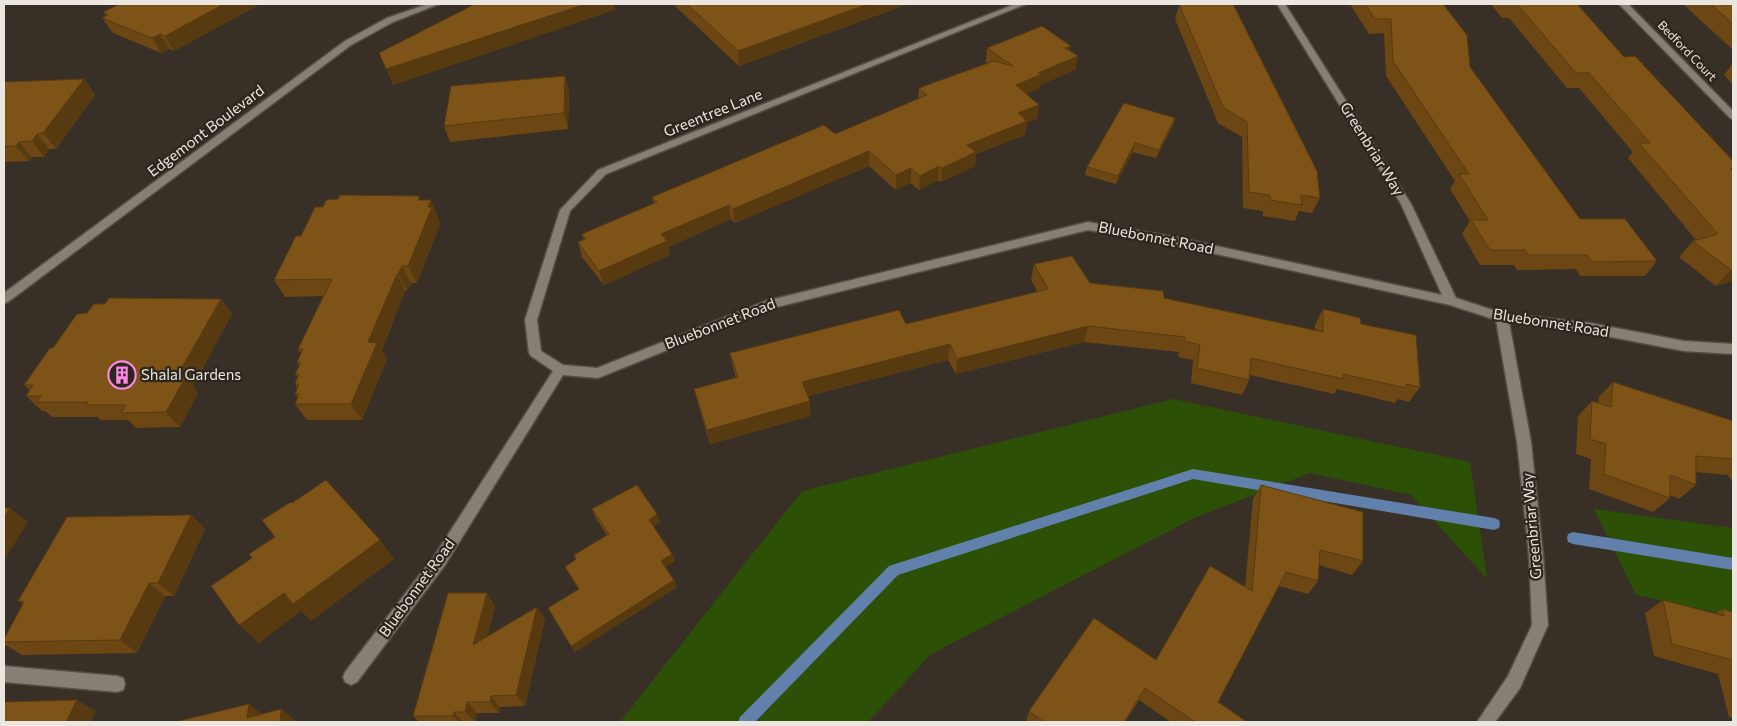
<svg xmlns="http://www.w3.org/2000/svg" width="1737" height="726" font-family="Commissioner,sans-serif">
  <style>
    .green { fill: #2d5007 }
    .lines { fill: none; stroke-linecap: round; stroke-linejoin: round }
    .stream { fill: #6180ab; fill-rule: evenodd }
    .minor-casing { stroke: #544e45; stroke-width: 3 }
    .minor { fill: #877e74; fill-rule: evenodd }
    .wall { fill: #6c4714 }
    .shaded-wall { fill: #583a10 }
    .building { fill: #7e5317; stroke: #583a10 }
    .labels { text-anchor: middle; stroke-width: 4.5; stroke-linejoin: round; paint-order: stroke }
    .far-street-label { font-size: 12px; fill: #ebe6e0; stroke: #2d261d }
    .street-label { font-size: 15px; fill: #ebe6e0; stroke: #2d261d }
    .poi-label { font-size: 15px; fill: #ebe6e0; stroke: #2d261d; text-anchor: start }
  </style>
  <rect width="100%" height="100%" fill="#383027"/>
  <g class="green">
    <path d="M 1173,399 L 1470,462 L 1487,579 L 1411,495 L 1310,473 L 1194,518 L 931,654 L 868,722 L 620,722 L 802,491 Z"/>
    <path d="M 1594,509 L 1733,528 L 1733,616 L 1636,595 Z"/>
  </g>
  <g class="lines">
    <g class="stream">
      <path d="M 1193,469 L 1494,518 L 1499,520 L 1500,524 L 1499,528 L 1494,530 L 1193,479 L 898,575 L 755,722 L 738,722 L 740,717 L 889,566 Z"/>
      <path d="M 1573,532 L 1733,558 L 1733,570 L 1573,544 L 1568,542 L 1567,538 L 1568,534 Z"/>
    </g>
    <g class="minor-casing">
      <g id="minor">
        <path d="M 428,4 L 439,4 L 393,22 L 351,45 L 8,302 L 4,303 L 4,293 L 345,41 L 387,18 Z"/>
        <path d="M 1015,4 L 1026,4 L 606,174 L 570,211 L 537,320 L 541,351 L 563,365 L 597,368 L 766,301 L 1088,222 L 1175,237 L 1442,295 L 1401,204 L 1277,4 L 1285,4 L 1411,204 L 1456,298 L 1502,313 L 1590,323 L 1684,341 L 1733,344 L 1733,354 L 1684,351 L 1590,333 L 1509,322 L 1531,442 L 1543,555 L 1548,625 L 1520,688 L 1495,722 L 1477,722 L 1508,676 L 1532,625 L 1529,555 L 1517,442 L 1496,320 L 1450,305 L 1175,245 L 1088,230 L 769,309 L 598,378 L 563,375 L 445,565 L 357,682 L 351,685 L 345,682 L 343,677 L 345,672 L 435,555 L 553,371 L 531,356 L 529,353 L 525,320 L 560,210 L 598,170 Z"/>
        <path d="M 1619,4 L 1628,4 L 1733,111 L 1733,119 L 1730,118 Z"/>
        <path d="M 4,666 L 117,676 L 123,678 L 125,684 L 123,690 L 117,692 L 4,682 Z"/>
      </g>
    </g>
    <use href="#minor" class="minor"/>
  </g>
  <g class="wall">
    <path d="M 120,4 L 260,4 L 174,51 L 170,49 L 161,53 L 113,33 L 102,18 L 106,16 L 103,12 Z"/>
    <path d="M 673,4 L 908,4 L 739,66 Z"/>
    <path d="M 1180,4 L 1320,198 L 1312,213 L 1299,211 L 1295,221 L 1263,216 L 1263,211 L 1243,208 L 1242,137 L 1218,123 L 1175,19 Z"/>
    <path d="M 1350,4 L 1443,4 L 1470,67 L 1580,219 L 1657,261 L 1645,276 L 1580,276 L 1576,269 L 1517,270 L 1514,265 L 1480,265 L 1462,234 L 1470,221 L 1450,189 L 1455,181 L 1386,76 L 1384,33 L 1369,34 Z"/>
    <path d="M 1491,4 L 1577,4 L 1624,57 L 1733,161 L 1733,281 L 1716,286 L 1679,257 L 1693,241 L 1696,240 L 1628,158 L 1633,152 L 1579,88 L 1567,88 L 1509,18 L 1502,18 Z"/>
    <path d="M 1683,4 L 1733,4 L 1733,50 Z"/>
    <path d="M 987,48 L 1070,51 L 1078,56 L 1075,70 L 1040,85 L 1040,88 L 1026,94 L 1039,105 L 1037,119 L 1027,123 L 1025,135 L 976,154 L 975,166 L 941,182 L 938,180 L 919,190 L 911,183 L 896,190 L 869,166 L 735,223 L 731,219 L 668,247 L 670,255 L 604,285 L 582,257 L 578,242 L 584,240 L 582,234 L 654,204 L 652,197 L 835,134 L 918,99 L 919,88 L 988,63 L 986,62 Z"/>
    <path d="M 1733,63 L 1733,85 L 1724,75 Z"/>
    <path d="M 565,76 L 569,91 L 568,129 L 450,142 L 444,126 Z"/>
    <path d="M 84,79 L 95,95 L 56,149 L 49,149 L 44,157 L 32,157 L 29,161 L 4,162 L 4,82 Z"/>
    <path d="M 1175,118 L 1173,126 L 1156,158 L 1133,152 L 1116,184 L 1085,175 L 1087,167 Z"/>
    <path d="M 423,200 L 431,200 L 438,217 L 438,219 L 440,224 L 417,283 L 411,283 L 407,291 L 405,291 L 382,350 L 387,359 L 362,420 L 307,420 L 295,404 L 298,398 L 295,394 L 297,388 L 295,384 L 298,378 L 295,374 L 300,366 L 297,362 L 301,353 L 298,349 L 323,296 L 285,297 L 274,280 L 301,236 Z"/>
    <path d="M 1034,264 L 1090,283 L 1315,331 L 1315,325 L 1323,309 L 1361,324 L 1420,387 L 1409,402 L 1398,399 L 1395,403 L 1337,389 L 1334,394 L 1250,375 L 1249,380 L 1242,395 L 1191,383 L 1193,360 L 1178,357 L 1179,352 L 1084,342 L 956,374 L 948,360 L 808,396 L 811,416 L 710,444 L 698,404 L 694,389 L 736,378 L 733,368 L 730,353 L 906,324 L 1038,292 L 1031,280 Z"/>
    <path d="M 221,299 L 232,314 L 193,386 L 198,393 L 180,427 L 136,428 L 128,420 L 101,420 L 97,417 L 52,417 L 45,411 L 42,411 L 26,396 L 30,390 L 24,385 L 53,348 L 87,313 Z"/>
    <path d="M 1613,382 L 1733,421 L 1733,483 L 1728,475 L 1696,472 L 1696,485 L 1679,499 L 1670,495 L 1670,498 L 1653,512 L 1589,489 L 1591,459 L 1576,454 L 1578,416 L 1592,401 L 1598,403 L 1599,397 Z"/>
    <path d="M 1261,485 L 1363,561 L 1352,575 L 1319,565 L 1318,581 L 1308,594 L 1279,586 L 1218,702 L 1247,722 L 1171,722 L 1139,700 L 1125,722 L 1026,722 L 1029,711 L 1156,660 L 1245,587 L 1253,499 Z"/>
    <path d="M 592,509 L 660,522 L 653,526 L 672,554 L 675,561 L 665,567 L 674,580 L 677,587 L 575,652 L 548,608 L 579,590 L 565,567 L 576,560 L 574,555 L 607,535 L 595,517 Z"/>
    <path d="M 191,515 L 205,529 L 174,596 L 165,596 L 137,653 L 22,655 L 4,644 L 4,639 L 23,604 L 18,601 Z"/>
    <path d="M 1663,600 L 1715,614 L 1722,609 L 1733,612 L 1733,718 L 1729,717 L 1718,674 L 1654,656 L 1645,613 Z"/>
    <path d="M 495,606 L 487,637 L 537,607 L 545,619 L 525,706 L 500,707 L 499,713 L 477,713 L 475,722 L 419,722 L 413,716 Z"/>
  </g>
  <g class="shaded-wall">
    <path d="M 224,4 L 260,4 L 174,51 L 165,36 Z"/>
    <path d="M 586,4 L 613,4 L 615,10 L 393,85 L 386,69 Z"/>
    <path d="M 868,4 L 908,4 L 739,66 L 738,51 Z"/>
    <path d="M 160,34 L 170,49 L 161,53 L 152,38 Z"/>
    <path d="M 1071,46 L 1069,59 L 1065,48 Z"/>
    <path d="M 1078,56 L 1075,70 L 1040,85 L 1040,88 L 1014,99 L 1016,85 L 1038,73 Z"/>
    <path d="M 565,76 L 569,91 L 568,129 L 564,113 Z"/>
    <path d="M 84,79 L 95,95 L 56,149 L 43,133 Z"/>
    <path d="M 1039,105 L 1037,119 L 1027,123 L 1025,135 L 976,154 L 975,166 L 941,182 L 942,168 L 967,145 L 1018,113 Z"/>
    <path d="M 1175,118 L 1173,126 L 1156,158 L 1159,150 Z"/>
    <path d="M 37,134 L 49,149 L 44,157 L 32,141 Z"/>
    <path d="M 19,142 L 32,157 L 29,161 L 16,146 Z"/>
    <path d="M 1135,143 L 1133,152 L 1116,184 L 1118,176 Z"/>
    <path d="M 869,151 L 869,166 L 735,223 L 733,209 Z"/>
    <path d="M 939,166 L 938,180 L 919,190 L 920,176 Z"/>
    <path d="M 911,168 L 911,183 L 896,190 L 896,175 Z"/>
    <path d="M 431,200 L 438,217 L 438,219 L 440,224 L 417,283 L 408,266 Z"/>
    <path d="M 729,205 L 731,219 L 668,247 L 670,255 L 604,285 L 599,271 L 661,234 Z"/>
    <path d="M 402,266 L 411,283 L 407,291 L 398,274 Z"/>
    <path d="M 1731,270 L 1733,270 L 1733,281 L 1716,286 Z"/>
    <path d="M 397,274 L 405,291 L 382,350 L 387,359 L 362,420 L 351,404 L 368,342 Z"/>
    <path d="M 221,299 L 232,314 L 193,386 L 198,393 L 180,427 L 166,412 L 176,378 Z"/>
    <path d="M 1088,326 L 1084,342 L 956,374 L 957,359 Z"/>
    <path d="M 950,344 L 948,360 L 804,397 L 802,382 Z"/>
    <path d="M 810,401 L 811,416 L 710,444 L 707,430 Z"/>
    <path d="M 10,508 L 28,522 L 4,560 L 4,517 Z"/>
    <path d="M 657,514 L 660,522 L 651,527 L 649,520 Z"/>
    <path d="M 191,515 L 205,529 L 174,596 L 158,583 Z"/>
    <path d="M 380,540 L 394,559 L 311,621 L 301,611 L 259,643 L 239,625 L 284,593 Z"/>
    <path d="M 672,554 L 675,561 L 663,568 L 661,561 Z"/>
    <path d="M 674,580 L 677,587 L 575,652 L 571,646 Z"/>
    <path d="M 149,583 L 165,596 L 137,653 L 120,640 Z"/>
    <path d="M 487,593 L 495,606 L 482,657 L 473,645 Z"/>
    <path d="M 537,607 L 545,619 L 525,706 L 516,695 Z"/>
    <path d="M 491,696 L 500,707 L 499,713 L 490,702 Z"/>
    <path d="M 77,700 L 96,711 L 91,722 L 66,722 Z"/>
    <path d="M 467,702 L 477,713 L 475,722 L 465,712 Z"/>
    <path d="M 249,704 L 269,719 L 247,718 Z"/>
    <path d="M 281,709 L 298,722 L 280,722 Z"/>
    <path d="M 454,712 L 463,722 L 459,722 L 453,716 Z"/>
  </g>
  <g class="building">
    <path d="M 120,4 L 224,4 L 165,36 L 160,34 L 152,38 L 102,18 L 108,15 L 103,12 Z"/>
    <path d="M 475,4 L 586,4 L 386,69 L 379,53 Z"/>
    <path d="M 687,4 L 868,4 L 738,51 Z"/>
    <path d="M 1179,4 L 1233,4 L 1317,171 L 1320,198 L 1301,195 L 1302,205 L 1270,200 L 1270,195 L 1249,192 L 1247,122 L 1223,107 Z"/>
    <path d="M 1365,4 L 1443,4 L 1467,35 L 1470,67 L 1580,219 L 1625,219 L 1657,261 L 1592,262 L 1587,255 L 1528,255 L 1525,250 L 1490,250 L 1471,220 L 1488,220 L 1459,174 L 1469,174 L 1393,61 L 1391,19 L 1375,19 Z"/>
    <path d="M 1517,4 L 1577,4 L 1624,57 L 1635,56 L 1733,161 L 1733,168 L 1730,168 L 1733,171 L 1733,270 L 1731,270 L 1693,241 L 1718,234 L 1639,143 L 1650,143 L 1589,73 L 1576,73 Z"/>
    <path d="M 1711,4 L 1733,4 L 1733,24 Z"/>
    <path d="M 1042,26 L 1071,46 L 1065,48 L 1078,56 L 1038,73 L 1042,74 L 1016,85 L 1039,105 L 1018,113 L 1027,121 L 967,145 L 976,152 L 942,168 L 939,166 L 920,176 L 911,168 L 896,175 L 869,151 L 733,209 L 729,205 L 661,234 L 667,241 L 599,271 L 578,242 L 586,239 L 582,234 L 657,202 L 652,197 L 824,125 L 835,134 L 927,95 L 919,88 L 994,61 L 1013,66 L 987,48 Z"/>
    <path d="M 565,76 L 564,113 L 444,126 L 451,86 Z"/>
    <path d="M 84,79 L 43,133 L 37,134 L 32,141 L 19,142 L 16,146 L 4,146 L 4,82 Z"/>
    <path d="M 1124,103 L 1175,118 L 1159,150 L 1135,143 L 1118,176 L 1087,167 Z"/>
    <path d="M 340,195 L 420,196 L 418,200 L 431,200 L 428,207 L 432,207 L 408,266 L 402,266 L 398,274 L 397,274 L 368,342 L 377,343 L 351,404 L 295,404 L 299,394 L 295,394 L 299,384 L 295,384 L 299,374 L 295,374 L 301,362 L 297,362 L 303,349 L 298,349 L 332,279 L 274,280 L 296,236 L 301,236 L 315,207 L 323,207 L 326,200 L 338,199 Z"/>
    <path d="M 1072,256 L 1090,283 L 1163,291 L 1164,298 L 1323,332 L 1323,309 L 1360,318 L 1361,324 L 1416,335 L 1420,387 L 1406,384 L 1406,388 L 1343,374 L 1343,379 L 1251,358 L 1249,380 L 1197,368 L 1200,345 L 1184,341 L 1185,337 L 1088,326 L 957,359 L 950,344 L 802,382 L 810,401 L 707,430 L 694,389 L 738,377 L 730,353 L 899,310 L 906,324 L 1048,289 L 1034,264 Z"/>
    <path d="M 109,298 L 221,299 L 176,378 L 185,378 L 166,412 L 121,413 L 126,405 L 86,405 L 88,402 L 36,402 L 41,396 L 26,396 L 33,385 L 24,385 L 50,348 L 53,348 L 77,314 L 87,313 L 94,304 L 105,304 Z"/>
    <path d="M 1613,382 L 1733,421 L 1733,459 L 1696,456 L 1696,485 L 1670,475 L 1670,498 L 1604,474 L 1606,444 L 1590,439 L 1592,401 L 1611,407 Z"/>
    <path d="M 326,480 L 380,540 L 293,604 L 284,593 L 239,625 L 211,586 L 252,558 L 249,554 L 275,537 L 262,520 L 291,502 L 292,503 Z"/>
    <path d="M 637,485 L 657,514 L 649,520 L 672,554 L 661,561 L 674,580 L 571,646 L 548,608 L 579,589 L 565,567 L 576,559 L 574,555 L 609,534 L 592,509 Z"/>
    <path d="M 1261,485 L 1363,512 L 1363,561 L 1320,550 L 1318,581 L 1286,572 L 1218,702 L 1247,722 L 1195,722 L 1145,688 L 1124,722 L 1044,722 L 1029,711 L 1094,618 L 1156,660 L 1210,566 L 1252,591 Z"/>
    <path d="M 4,508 L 10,508 L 4,517 Z"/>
    <path d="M 191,515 L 158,583 L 149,583 L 120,640 L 4,642 L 4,639 L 24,602 L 18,601 L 67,517 Z"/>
    <path d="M 448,593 L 487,593 L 473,645 L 537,607 L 516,695 L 491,696 L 490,702 L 467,702 L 465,712 L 454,712 L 453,716 L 413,716 Z"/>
    <path d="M 1663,600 L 1724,616 L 1722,609 L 1733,612 L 1733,660 L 1672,644 Z"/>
    <path d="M 77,700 L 66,722 L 4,722 L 4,702 Z"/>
    <path d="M 249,704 L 247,718 L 281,709 L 280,722 L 175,722 Z"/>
  </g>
  <defs>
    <g id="building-ring" transform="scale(1.4375)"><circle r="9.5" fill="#2d261d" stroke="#fb87e6" stroke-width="1.5"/><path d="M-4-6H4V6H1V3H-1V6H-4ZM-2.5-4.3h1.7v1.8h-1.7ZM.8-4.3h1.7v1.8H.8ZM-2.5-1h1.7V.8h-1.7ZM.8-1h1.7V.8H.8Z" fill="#fb87e6"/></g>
  </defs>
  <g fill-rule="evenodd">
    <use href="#building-ring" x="122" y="375"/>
  </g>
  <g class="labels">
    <g class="far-street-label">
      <text transform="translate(1687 51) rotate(46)" y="4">Bedford Court</text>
    </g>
    <g class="street-label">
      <text transform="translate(713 113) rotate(-22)" y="5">Greentree Lane</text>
      <text transform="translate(206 131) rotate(-37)" y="5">Edgemont Boulevard</text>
      <text transform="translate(1372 149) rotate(58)" y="5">Greenbriar Way</text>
      <text transform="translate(1156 238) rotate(11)" y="5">Bluebonnet Road</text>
      <text transform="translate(1551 323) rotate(9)" y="5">Bluebonnet Road</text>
      <text transform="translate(720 324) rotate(-21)" y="5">Bluebonnet Road</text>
      <text transform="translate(1532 526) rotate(-95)" y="5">Greenbriar Way</text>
      <text transform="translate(417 588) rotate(-54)" y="5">Bluebonnet Road</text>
    </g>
    <g class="poi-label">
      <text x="141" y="380">Shalal Gardens</text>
    </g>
  </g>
  <rect width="1737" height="726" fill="none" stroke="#ebe6e0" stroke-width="10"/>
</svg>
